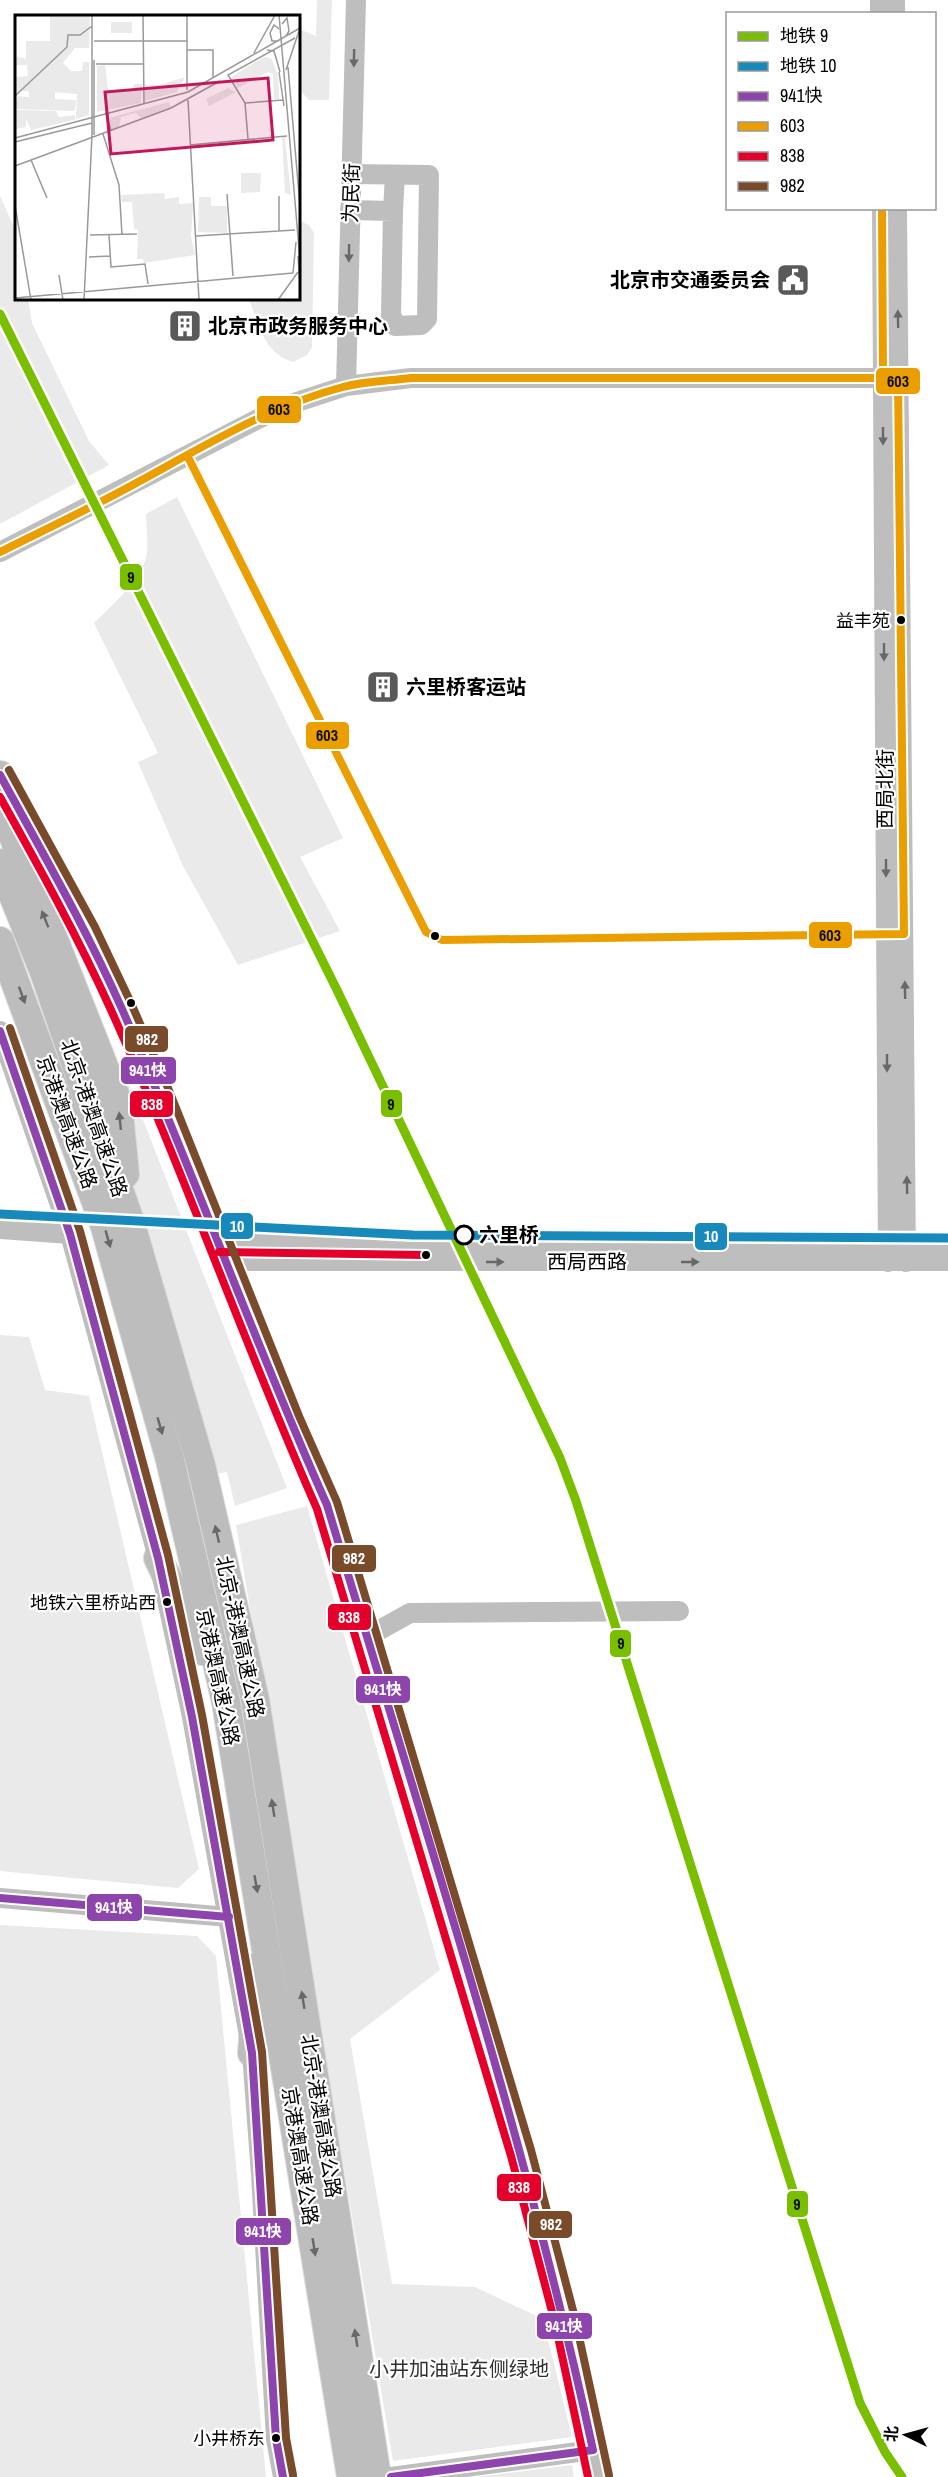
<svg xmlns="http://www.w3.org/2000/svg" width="948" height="2477" font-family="'Archivo Narrow','Noto Sans SC',sans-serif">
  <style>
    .green { fill: #eaeaea }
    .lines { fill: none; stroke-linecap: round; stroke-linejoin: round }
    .highway-casing { stroke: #dbdbdb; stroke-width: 30 }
    .minor { stroke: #bebebe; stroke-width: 20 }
    .highway { stroke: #bdbdbd; stroke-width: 28 }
    .bus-1-casing { stroke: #fff; stroke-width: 12 }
    .bus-2-casing { stroke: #fff; stroke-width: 12 }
    .bus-3-casing { stroke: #fff; stroke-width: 12 }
    .bus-4-casing { stroke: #fff; stroke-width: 12 }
    .bus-1 { stroke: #8e44ad; stroke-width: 8 }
    .bus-2 { stroke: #eb9e00; stroke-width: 8 }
    .bus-3 { stroke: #e4002b; stroke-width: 8 }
    .bus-4 { stroke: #7a4b2a; stroke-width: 8 }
    .metro-1-casing { stroke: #fff; stroke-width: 14 }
    .metro-2-casing { stroke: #fff; stroke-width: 14 }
    .metro-1 { stroke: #7abe00; stroke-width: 9 }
    .metro-2 { stroke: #178abb; stroke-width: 9 }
    .oneway { fill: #686868 }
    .bus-dot { fill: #000; stroke: #fff; stroke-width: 2 }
    .stop-dot { fill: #fff; stroke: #000; stroke-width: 3 }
    .labels { text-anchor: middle; stroke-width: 4.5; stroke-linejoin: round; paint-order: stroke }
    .bus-label { font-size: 18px; fill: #000; stroke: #fff; text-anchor: end }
    .street-label { font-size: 20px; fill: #000; stroke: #fff }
    .poi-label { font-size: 20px; font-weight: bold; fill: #000; stroke: #fff; text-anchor: start }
    .stop-label { font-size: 20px; font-weight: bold; fill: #000; stroke: #fff; text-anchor: start }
    .park-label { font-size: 20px; fill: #303030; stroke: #fff }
    .inset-road { fill: none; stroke: #999; stroke-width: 1.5 }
    .view { fill: #c2185b; fill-opacity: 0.15; stroke: #c2185b; stroke-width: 3 }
    .inset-edge { fill: none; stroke: #000; stroke-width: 3 }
    .line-badge { stroke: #fff; stroke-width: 2 }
    .badge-label { font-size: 16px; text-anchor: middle; font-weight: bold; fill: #fff }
    .pale-badge-label { font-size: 16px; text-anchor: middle; font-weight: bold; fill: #111 }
  </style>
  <rect width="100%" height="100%" fill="#fff"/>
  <g class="green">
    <path d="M 317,0 L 332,0 L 329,100 L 309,100 L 299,89 L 299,29 L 316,36 Z"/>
    <path d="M 0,196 L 16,232 L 16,298 L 28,299 L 32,323 L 89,441 L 109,465 L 0,524 Z"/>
    <path d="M 299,220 L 309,225 L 314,233 L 312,347 L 307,355 L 293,362 C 264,353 259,325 249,299 L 298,298 Z"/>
    <path d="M 177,497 L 343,838 L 300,857 L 340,931 L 238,965 L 183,866 L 138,762 L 158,753 L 94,623 C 111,606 145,577 147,552 C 148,540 146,526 146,514 Z"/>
    <path d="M 129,1084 L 287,1488 L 235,1506 L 227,1472 L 210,1475 L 175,1324 L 134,1187 L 120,1091 Z"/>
    <path d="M 0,1335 L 29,1337 L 45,1390 L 89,1396 L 199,1869 L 178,1888 L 0,1871 Z"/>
    <path d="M 307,1506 L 440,1970 L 350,2039 L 392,2284 L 475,2287 L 543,2319 L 572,2437 L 393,2461 L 236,1525 Z"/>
    <path d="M 0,1925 L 197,1936 L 216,1956 L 266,2477 L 0,2477 Z"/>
    <path d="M 572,2465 L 574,2477 L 475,2477 Z"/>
  </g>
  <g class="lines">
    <g class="highway-casing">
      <g id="highway">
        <path d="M 0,775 L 86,932 L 121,1007 L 158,1092 L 289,1420 L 327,1505 L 521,2153 L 565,2321 L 599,2477"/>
        <path d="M 4,813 L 118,1102 L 125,1174"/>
        <path d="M 0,863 L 44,972 L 130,1221 L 201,1465 L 255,1699 L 377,2477"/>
        <path d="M 0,941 L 105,1227 L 170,1460 L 226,1702 L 351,2477"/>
        <path d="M 158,1558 L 202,1651"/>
        <path d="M 252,2053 L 259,1966"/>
      </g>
    </g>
    <g class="minor">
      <path d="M 880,0 L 880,14"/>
      <path d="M 895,0 L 895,14"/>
      <path d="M 882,208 L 888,1262"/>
      <path d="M 897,208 L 906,1262"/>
      <path d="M 350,210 L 393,211 L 391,315 L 396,326 L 421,325 L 427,319 L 429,175 L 352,174"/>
      <path d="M 393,211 L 395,175"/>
      <path d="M 346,386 L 356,0"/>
      <path d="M 0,552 L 262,417 L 297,402 L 346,386 L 411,378 L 894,378"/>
      <path d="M 0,1031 L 70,1234 L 158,1558 L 192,1717 L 252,2053 L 261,2175 L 276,2439 L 283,2477"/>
      <path d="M 0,1229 L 70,1234"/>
      <path d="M 219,1242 L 426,1245 L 948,1244"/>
      <path d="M 226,1261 L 948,1261"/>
      <path d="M 367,1637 L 410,1613 L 679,1611"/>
      <path d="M 0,1898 L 229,1917"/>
      <path d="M 391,2477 L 593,2450"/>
    </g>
    <use href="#highway" class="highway"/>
    <g class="bus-1-casing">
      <g id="bus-1">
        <path d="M 0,775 C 42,852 86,928 122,1009 C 194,1173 254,1342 327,1505 C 421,1818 524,2130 593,2450 L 391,2477"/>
        <path d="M 0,1031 L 70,1234 L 158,1558 L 192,1717 L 252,2053 L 276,2439 L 283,2477"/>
        <path d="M 0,1898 L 229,1917"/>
      </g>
    </g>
    <g class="bus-2-casing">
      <g id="bus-2">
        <path d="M 882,208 L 883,378"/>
        <path d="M 0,552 C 46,529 93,507 138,482 C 204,446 270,406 343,387 C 366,381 388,381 411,378 L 898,378 L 904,934 L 442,940 L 426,932 L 187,455"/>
      </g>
    </g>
    <g class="bus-3-casing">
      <g id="bus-3">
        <path d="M 0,797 C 39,867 78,937 111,1010 C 185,1174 244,1344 317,1509 L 511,2156 L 555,2323 L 588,2477"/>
        <path d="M 219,1252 L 426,1255"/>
      </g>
    </g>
    <g class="bus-4-casing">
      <g id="bus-4">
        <path d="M 9,770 L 95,927 L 131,1003 L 168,1088 L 299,1416 L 337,1502 L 531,2150 L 575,2318 L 609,2475"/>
        <path d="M 10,1028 L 80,1231 L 168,1555 L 202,1715 L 262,2052 L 286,2438 L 293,2475"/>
      </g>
    </g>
    <use href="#bus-1" class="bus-1"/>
    <use href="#bus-2" class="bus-2"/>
    <use href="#bus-3" class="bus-3"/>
    <use href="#bus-4" class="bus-4"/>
    <g class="metro-1-casing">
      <path id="metro-1" d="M 0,314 L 337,990 L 560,1458 L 576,1501 L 860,2403 L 885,2452 L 902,2477"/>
    </g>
    <g class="metro-2-casing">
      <path id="metro-2" d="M 0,1214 L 413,1235 L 948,1238"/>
    </g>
    <use href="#metro-1" class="metro-1"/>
    <use href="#metro-2" class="metro-2"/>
  </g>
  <defs><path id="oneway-solid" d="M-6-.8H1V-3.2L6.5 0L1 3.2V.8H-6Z" transform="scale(1.5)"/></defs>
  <g class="oneway">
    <use href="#oneway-solid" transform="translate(354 58) rotate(91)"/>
    <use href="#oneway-solid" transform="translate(349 253) rotate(91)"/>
    <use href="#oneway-solid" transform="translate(898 319) rotate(-91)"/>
    <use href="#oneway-solid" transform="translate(883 436) rotate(90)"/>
    <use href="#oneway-solid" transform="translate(884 652) rotate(90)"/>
    <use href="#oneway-solid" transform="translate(886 868) rotate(90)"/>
    <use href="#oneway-solid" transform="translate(45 919) rotate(-112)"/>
    <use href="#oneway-solid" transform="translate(905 990) rotate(-91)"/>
    <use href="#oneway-solid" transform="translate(22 995) rotate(70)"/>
    <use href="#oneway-solid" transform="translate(887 1063) rotate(90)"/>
    <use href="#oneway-solid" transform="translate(120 1121) rotate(-96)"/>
    <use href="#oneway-solid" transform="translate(907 1185) rotate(-91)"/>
    <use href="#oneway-solid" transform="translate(108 1239) rotate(74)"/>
    <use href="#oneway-solid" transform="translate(495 1262)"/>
    <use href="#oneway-solid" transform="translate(690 1262)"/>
    <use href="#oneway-solid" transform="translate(160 1426) rotate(74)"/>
    <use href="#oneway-solid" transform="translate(217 1534) rotate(-103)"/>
    <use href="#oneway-solid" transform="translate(273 1808) rotate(-99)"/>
    <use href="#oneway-solid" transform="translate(256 1884) rotate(80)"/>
    <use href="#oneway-solid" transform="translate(303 2000) rotate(-99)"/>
    <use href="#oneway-solid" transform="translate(314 2247) rotate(81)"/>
    <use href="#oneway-solid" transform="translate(356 2338) rotate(-99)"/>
  </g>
  <defs>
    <g id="civic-square" transform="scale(1.725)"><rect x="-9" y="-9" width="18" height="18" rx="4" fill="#595959" stroke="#fff"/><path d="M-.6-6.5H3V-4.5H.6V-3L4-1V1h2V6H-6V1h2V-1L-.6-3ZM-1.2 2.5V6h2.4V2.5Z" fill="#fff"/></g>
    <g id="building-square" transform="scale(1.725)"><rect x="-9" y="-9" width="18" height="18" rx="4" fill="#595959" stroke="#fff"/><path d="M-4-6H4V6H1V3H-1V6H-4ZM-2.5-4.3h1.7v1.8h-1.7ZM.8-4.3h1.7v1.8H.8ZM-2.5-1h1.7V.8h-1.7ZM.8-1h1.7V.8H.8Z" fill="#fff"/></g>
  </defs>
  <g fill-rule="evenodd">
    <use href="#civic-square" x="793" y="280"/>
    <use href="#building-square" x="185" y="326"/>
    <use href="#building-square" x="383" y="687"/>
  </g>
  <g class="bus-dot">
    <circle cx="901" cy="620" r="5"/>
    <circle cx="435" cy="936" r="5"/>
    <circle cx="131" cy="1003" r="5"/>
    <circle cx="426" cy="1255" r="5"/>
    <circle cx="167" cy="1602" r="5"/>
    <circle cx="276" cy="2438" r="5"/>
  </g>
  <circle class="stop-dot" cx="464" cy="1235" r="9"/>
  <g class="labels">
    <g class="bus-label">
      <text x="890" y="627">益丰苑</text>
      <text x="156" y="1609">地铁六里桥站西</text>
      <text x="265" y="2445">小井桥东</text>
    </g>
    <g class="street-label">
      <text transform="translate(351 193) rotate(-88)" y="7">为民街</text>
      <text transform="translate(885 789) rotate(-90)" y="7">西局北街</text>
      <text transform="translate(94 1118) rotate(71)" y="7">北京-港澳高速公路</text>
      <text transform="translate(67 1122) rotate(70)" y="7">京港澳高速公路</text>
      <text x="587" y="1269">西局西路</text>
      <text transform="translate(240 1637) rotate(78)" y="7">北京-港澳高速公路</text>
      <text transform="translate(218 1677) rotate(78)" y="7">京港澳高速公路</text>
      <text transform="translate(321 2116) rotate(81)" y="7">北京-港澳高速公路</text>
      <text transform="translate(300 2156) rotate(81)" y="7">京港澳高速公路</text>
    </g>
    <g class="poi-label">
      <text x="770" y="287" text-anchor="end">北京市交通委员会</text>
      <text x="208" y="333">北京市政务服务中心</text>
      <text x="406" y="694">六里桥客运站</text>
    </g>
    <g class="stop-label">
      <text x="479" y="1242">六里桥</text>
    </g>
    <g class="park-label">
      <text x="459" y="2376">小井加油站东侧绿地</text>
    </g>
  </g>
  <g transform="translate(15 15)">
    <rect width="285" height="285" fill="#fff"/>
    <path d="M 35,0 L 75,0 L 74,33 L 60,33 L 48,48 L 56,56 L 67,56 L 68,47 L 74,47 L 74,100 L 61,104 L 62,79 L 40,77 L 40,84 L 61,85 L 60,96 L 0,94 L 2,81 L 14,82 L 14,76 L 5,76 L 0,80 L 0,62 L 13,61 L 12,50 L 0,50 L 0,41 L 11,44 L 11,26 L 35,26 ZM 96,7 L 117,7 L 117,18 L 96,18 ZM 249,42 L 256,43 L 263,60 L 264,84 L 259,84 L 258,59 L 253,57 L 223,73 L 216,62 ZM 90,50 L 93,75 L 117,74 L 119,69 L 127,69 L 126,88 L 82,97 L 82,51 ZM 170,62 L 162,77 L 130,86 L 130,70 L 144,70 ZM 213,73 L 221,77 L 194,91 L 191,84 ZM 154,87 L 156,92 L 126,103 L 121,98 L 106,102 L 104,112 L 96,115 L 94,103 ZM 1,95 L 41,96 L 44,102 L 60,100 L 60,105 L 16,115 L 11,104 L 11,112 L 0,114 ZM 267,122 L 270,122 L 276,180 L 270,178 ZM 226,158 L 246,158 L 245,177 L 226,178 ZM 149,178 L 150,184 L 164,182 L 164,189 L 178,188 L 176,221 L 180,240 L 129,248 L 128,244 L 122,244 L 123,215 L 119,214 L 117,187 L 107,187 L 106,180 ZM 184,182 L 196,182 L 196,191 L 212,191 L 212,218 L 183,217 Z" fill="#eaeaea"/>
    <path class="inset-road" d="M 128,0 L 129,88M 264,0 L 285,245M 267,9 L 272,3 L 274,16 L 271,21M 264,14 L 259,10 L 255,18 L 257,26 L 264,26M 79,26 L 172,26M 172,35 L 198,35 L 198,62M 252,35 L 259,36 L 265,57M 239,38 L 260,0M 79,45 L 79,120M 81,49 L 128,49M 273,52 L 285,191M 271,55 L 284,16M 264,57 L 269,91M 172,75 L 172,0M 0,81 L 52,32 L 53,20 L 65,20 L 77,11M 173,85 L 184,285M 230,88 L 268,85M 91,97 L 96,116M 88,119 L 104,170 L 107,220M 0,123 L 173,77 L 285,13M 233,124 L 230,88 L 213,60 L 280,23M 0,127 L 77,108M 175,130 L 272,121M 16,145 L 32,183M 0,151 L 156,93 L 205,66M 212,179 L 218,261M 0,190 L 16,285M 264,216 L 264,181M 75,220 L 122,219M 94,220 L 96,252 L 130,249 L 133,269M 181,221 L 280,215M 283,241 L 285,269M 74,242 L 95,241M 278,258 L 281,227M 44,260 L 48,285M 0,283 L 278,258M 69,285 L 77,120 L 77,0M 263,285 L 283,257"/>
    <path class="view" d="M 253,63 L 258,125 L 96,139 L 90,77 Z"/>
    <rect width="285" height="285" class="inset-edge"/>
  </g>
  <g class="line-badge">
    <rect x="875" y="367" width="46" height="28" rx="6" fill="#eb9e00"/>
    <rect x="256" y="395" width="46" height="29" rx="6" fill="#eb9e00"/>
    <rect x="119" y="563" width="24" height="28" rx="6" fill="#7abe00"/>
    <rect x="305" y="721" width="45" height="29" rx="6" fill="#eb9e00"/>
    <rect x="808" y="921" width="45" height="28" rx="6" fill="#eb9e00"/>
    <rect x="124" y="1025" width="45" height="28" rx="6" fill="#7a4b2a"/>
    <rect x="120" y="1056" width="57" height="29" rx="6" fill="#8e44ad"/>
    <rect x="380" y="1089" width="23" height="29" rx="6" fill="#7abe00"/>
    <rect x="129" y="1090" width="45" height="28" rx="6" fill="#e4002b"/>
    <rect x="220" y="1212" width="34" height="28" rx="6" fill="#178abb"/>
    <rect x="694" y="1222" width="34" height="29" rx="6" fill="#178abb"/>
    <rect x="331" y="1544" width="46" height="29" rx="6" fill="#7a4b2a"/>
    <rect x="327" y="1603" width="45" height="28" rx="6" fill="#e4002b"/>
    <rect x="609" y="1629" width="23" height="29" rx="6" fill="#7abe00"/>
    <rect x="355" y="1675" width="56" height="29" rx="6" fill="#8e44ad"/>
    <rect x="86" y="1893" width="57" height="29" rx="6" fill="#8e44ad"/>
    <rect x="496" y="2173" width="46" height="29" rx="6" fill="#e4002b"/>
    <rect x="786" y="2190" width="23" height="28" rx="6" fill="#7abe00"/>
    <rect x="528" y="2210" width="45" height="29" rx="6" fill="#7a4b2a"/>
    <rect x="235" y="2217" width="57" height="29" rx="6" fill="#8e44ad"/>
    <rect x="536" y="2312" width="57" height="28" rx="6" fill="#8e44ad"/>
  </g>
  <g class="badge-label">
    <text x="147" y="1045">982</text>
    <text x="148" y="1076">941快</text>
    <text x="152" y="1110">838</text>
    <text x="237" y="1232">10</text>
    <text x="711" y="1242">10</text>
    <text x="354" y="1564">982</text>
    <text x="349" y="1623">838</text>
    <text x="383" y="1695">941快</text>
    <text x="114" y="1913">941快</text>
    <text x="519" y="2193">838</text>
    <text x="551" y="2230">982</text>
    <text x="263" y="2237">941快</text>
    <text x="564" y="2332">941快</text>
  </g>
  <g class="pale-badge-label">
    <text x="898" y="387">603</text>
    <text x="279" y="415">603</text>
    <text x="131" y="583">9</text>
    <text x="327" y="741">603</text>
    <text x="830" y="941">603</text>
    <text x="391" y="1110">9</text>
    <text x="621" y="1649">9</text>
    <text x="797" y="2210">9</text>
  </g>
  <rect x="726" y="12" width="210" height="198" fill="#ffffff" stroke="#999999" stroke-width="1.5"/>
  <rect x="738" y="32" width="30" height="9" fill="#7abe00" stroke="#999999" stroke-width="1.5"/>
  <text x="780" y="42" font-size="18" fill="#000000">地铁 9</text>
  <rect x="738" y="62" width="30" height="9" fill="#178abb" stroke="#999999" stroke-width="1.5"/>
  <text x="780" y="72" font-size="18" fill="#000000">地铁 10</text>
  <rect x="738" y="92" width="30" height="9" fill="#8e44ad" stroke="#999999" stroke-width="1.5"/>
  <text x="780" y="102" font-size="18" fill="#000000">941快</text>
  <rect x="738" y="122" width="30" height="9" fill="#eb9e00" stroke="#999999" stroke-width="1.5"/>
  <text x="780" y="132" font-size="18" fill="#000000">603</text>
  <rect x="738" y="152" width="30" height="9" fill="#e4002b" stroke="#999999" stroke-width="1.5"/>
  <text x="780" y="162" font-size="18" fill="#000000">838</text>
  <rect x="738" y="182" width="30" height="9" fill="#7a4b2a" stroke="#999999" stroke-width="1.5"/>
  <text x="780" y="192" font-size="18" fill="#000000">982</text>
  <g transform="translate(906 2435) rotate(275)" stroke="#ffffff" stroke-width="4.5" paint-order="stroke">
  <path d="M0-4.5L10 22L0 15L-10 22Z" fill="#000000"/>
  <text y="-9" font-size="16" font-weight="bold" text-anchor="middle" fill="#000000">北</text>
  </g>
</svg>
